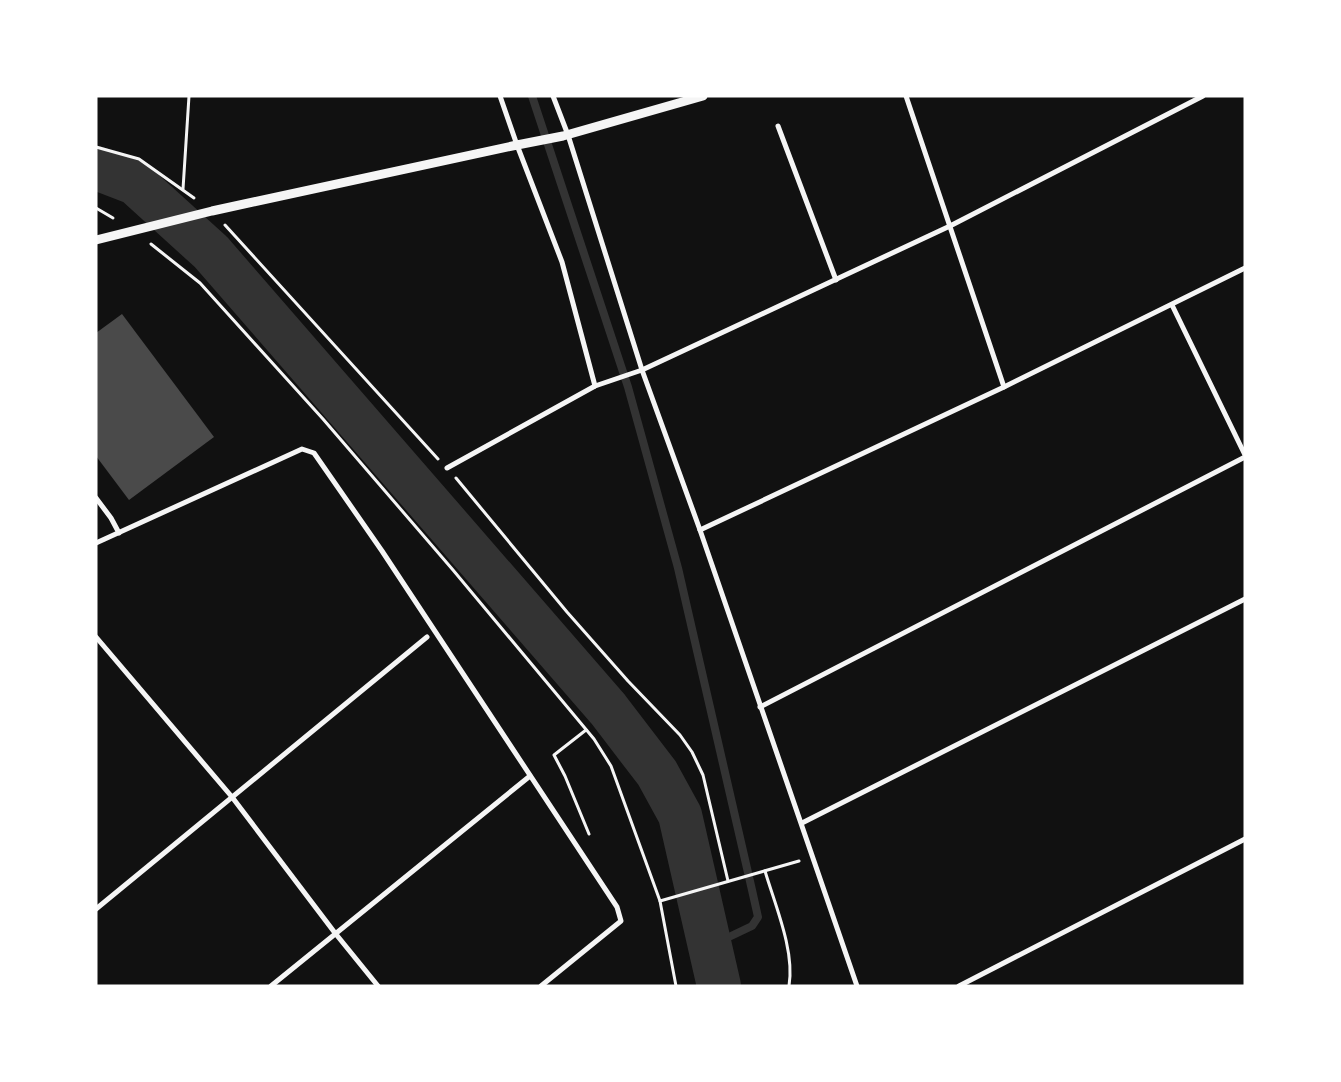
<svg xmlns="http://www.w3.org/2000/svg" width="1341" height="1082" font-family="Karla,sans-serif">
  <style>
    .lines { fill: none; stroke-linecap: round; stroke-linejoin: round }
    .stream { stroke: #333; stroke-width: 8 }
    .river { stroke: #333; stroke-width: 44 }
    .building { fill: #4a4a4a }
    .path { stroke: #f5f5f5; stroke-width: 3 }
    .minor { stroke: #f5f5f5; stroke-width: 5 }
    .tertiary { stroke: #f5f5f5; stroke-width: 9 }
  </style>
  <rect width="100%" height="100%" fill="#111"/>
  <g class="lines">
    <path class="stream" d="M 532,96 L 628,387 L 678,568 L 752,890 L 758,917 L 752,926 L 710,946"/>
    <path class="river" d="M 96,168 L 135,183 L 211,252 L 608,709 L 657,773 L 680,815 L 719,986"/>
  </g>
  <path class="building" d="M 122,314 L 214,437 L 129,500 L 96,456 L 96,333 Z"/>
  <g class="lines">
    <g class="path">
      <path d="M 96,147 L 139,159 L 194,198"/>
      <path d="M 183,189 L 189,96"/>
      <path d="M 96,208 L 113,218"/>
      <path d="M 225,225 L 438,459"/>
      <path d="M 151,244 L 200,283 L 323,419 L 453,570 L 594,739 L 611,766 L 660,901 L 676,986"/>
      <path d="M 456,478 L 567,612 L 628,681 L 680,735 L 692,752 L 703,775 L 728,881"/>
      <path d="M 586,730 L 554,755 L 565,776 L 589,834"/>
      <path d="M 765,871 C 775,905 795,951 789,986"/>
      <path d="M 660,901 L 799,861"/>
    </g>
    <g class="minor">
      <path d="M 500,96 L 517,145 L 562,262 L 595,386"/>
      <path d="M 553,96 L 568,135 L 642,370 L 700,530 L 857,986"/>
      <path d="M 906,96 L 1004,387"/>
      <path d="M 778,126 L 836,280"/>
      <path d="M 1172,305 L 1245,455"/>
      <path d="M 447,468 L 595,386 L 642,370 L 950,226 L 1203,96"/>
      <path d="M 96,498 L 111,518 L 119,533"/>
      <path d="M 700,530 L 1004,387 L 1245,268"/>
      <path d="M 96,543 L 302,449 L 314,453 L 382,551 L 617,907 L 621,921 L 541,986"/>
      <path d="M 96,637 L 232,797 L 335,933 L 378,986"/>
      <path d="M 760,707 L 1245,457"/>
      <path d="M 802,823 L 1245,599"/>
      <path d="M 96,909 L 427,637"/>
      <path d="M 271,986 L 530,776"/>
      <path d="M 959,986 L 1245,839"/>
    </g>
    <path class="tertiary" d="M 96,240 L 212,211 L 517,145 L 563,136 L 703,96"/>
  </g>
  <rect width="1341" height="1082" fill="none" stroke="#ffffff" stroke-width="195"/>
</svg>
